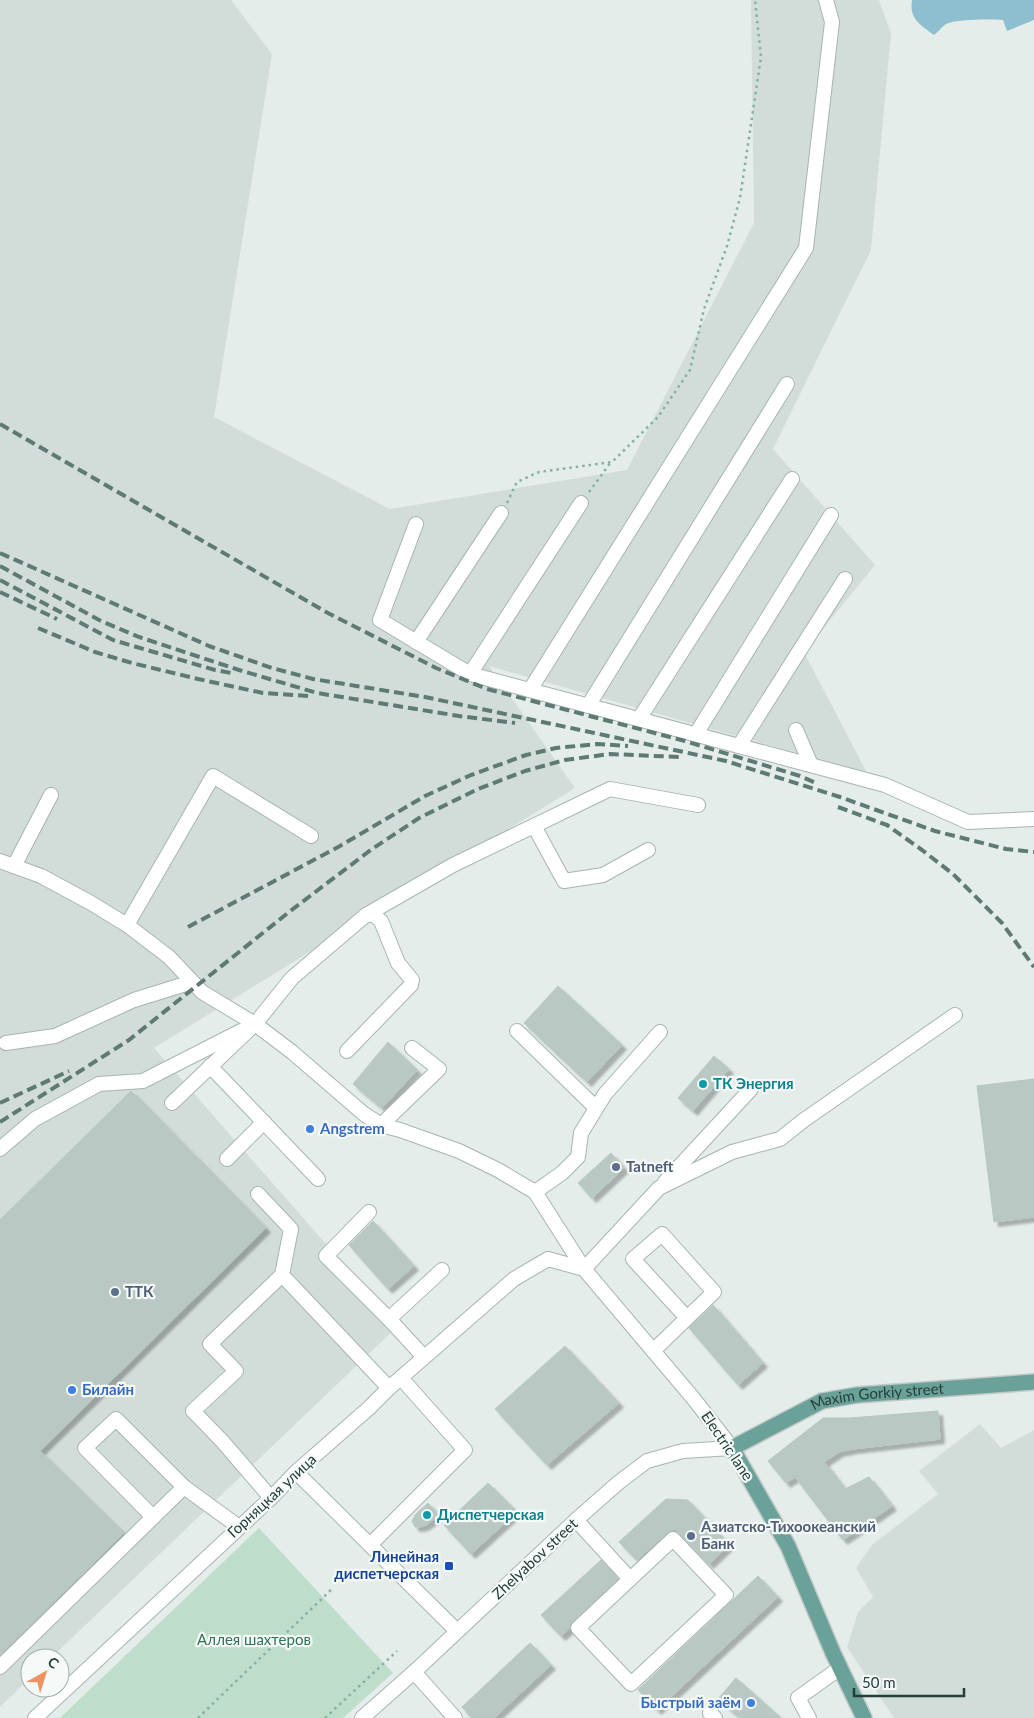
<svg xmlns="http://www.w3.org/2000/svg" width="1034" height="1718" font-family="Lato,sans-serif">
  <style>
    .built { fill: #d2ddd9 }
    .green { fill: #beddca }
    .water { fill: #8ebfd0 }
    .building { fill: #b9c8c3; stroke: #b6c7c2; filter: url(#shadow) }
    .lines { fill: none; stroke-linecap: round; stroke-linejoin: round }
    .minor-casing { stroke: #a7b5b2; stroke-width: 16 }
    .major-casing { stroke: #c2c9c8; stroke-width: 18 }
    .path { stroke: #85b0a7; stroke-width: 2.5; stroke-dasharray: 2.5 4; stroke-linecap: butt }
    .minor { stroke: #fff; stroke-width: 14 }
    .major { stroke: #6aa199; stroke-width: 15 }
    .rail { stroke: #5e7a75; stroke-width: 4; stroke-dasharray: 10 5; stroke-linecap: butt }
    .culture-dot { fill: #0f9aa8; stroke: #f5f9f8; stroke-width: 2 }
    .shop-dot { fill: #3f7fe0; stroke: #f5f9f8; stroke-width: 2 }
    .service-dot { fill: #5c6f8a; stroke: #f5f9f8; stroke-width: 2 }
    .transit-dot { fill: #1a4fb4; stroke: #f5f9f8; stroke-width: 2 }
    .labels { text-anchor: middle; stroke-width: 4.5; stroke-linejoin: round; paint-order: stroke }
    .culture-label { font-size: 15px; font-weight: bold; fill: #0d838f; stroke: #f5f9f8; text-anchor: start }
    .shop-label { font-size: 15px; font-weight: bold; fill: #366cbe; stroke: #f5f9f8; text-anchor: start }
    .service-label { font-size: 15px; font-weight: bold; fill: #4e5e75; stroke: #f5f9f8; text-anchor: start }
    .street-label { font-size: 15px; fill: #243e3a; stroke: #f5f9f8 }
    .transit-label { font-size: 15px; font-weight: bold; fill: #164399; stroke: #f5f9f8; text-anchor: end }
    .park-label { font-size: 15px; fill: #2f7451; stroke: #f5f9f8 }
  </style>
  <defs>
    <filter id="shadow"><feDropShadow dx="4.5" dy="4.5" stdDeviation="1" flood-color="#0004"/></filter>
  </defs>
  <rect width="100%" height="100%" fill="#e4edea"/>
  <g class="built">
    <path d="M 0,0 L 231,0 L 272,54 L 214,417 L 390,509 L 627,470 L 754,223 L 751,0 L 879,0 L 891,33 L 871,250 L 773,449 L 875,565 L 804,652 L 867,773 L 489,666 L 575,788 L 154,1048 L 398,1326 L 51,1658 L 30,1658 L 30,1678 L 0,1707 Z"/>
    <path d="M 980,1424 L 1001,1448 L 1034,1430 L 1034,1718 L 894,1718 L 847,1647 L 858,1612 L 873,1597 L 856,1568 L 872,1545 L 938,1494 L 919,1471 Z"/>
  </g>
  <path class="green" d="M 259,1528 L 393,1673 L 343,1718 L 60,1718 Z"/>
  <path class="water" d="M 912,0 L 1034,0 L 1034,20 L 1007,31 L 1003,20 C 990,19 957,19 946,24 C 942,27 938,32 934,35 C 920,24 909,19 912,0 Z"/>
  <g class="building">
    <path d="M 558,986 L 622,1045 L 587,1082 L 524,1023 Z"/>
    <path d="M 388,1042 L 417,1070 L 382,1108 L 353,1084 Z"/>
    <path d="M 714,1056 L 729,1069 L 693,1111 L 678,1098 Z"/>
    <path d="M 1034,1079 L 1034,1217 L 994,1222 L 977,1086 Z"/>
    <path d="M 131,1091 L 266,1228 L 40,1451 L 124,1533 L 0,1655 L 0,1220 Z"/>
    <path d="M 611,1153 L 624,1168 L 592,1198 L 578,1183 Z"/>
    <path d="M 373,1221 L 414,1266 L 388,1289 L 349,1245 Z"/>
    <path d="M 713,1305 L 763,1363 L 738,1385 L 689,1328 Z"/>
    <path d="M 565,1346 L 619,1403 L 547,1465 L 495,1409 Z"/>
    <path d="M 938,1411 L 940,1439 L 853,1449 L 839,1452 L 824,1462 L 845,1489 L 869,1477 L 892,1506 L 843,1540 L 795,1477 L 786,1483 L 768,1461 L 823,1418 L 850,1418 Z"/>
    <path d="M 488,1483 L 517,1512 L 471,1554 L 444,1525 Z"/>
    <path d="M 666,1499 L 688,1500 L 729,1545 L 709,1564 L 675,1529 L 667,1533 L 637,1560 L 619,1542 Z"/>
    <path d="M 428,1503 L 439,1515 L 426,1525 L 420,1527 L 415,1527 L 412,1521 L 416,1514 Z"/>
    <path d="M 601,1560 L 618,1579 L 572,1622 L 569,1629 L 561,1636 L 541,1615 Z"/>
    <path d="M 758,1576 L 778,1597 L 657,1710 L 638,1690 Z"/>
    <path d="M 530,1643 L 551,1665 L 494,1718 L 472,1718 L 462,1707 Z"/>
    <path d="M 736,1678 L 781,1718 L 740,1718 L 718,1699 Z"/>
  </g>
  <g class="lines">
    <g class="minor-casing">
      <g id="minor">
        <path d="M 416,524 L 380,620 L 470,674 L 885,785 L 968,822 L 1034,819"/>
        <path d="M 416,642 L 501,513"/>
        <path d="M 470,674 L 581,503"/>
        <path d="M 530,690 L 806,248 L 832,22 L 826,0"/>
        <path d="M 588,706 L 787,384"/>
        <path d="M 639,719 L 792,479"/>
        <path d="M 796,730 L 811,765"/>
        <path d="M 696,734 L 831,515"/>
        <path d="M 739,746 L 845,579"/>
        <path d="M 534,826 L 564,881 L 603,875 L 648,850"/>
        <path d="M 0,861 L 41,876 L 91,903 L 127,925 L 169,957 L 202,992 L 255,1024 L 292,1052 L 364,1114 L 381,1125 L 400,1130 L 459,1151 L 498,1170 L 535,1192"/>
        <path d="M 14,866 L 51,795"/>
        <path d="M 366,915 L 453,865 L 610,789 L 698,805"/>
        <path d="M 127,925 L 213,776 L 311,836"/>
        <path d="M 517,1031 L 596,1108"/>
        <path d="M 660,1032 L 605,1094 L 581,1133 L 578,1157 L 562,1173 L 535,1192 L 584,1269 L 659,1188 L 732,1152 L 780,1139 L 804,1120 L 955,1015"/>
        <path d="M 6,1043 L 55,1036 L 134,1000 L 192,982"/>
        <path d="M 210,1066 L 318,1179"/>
        <path d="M 172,1103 L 255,1024 L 292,978 L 366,915 L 374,915 L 381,921 L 398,963 L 412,980 L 411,985 L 347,1051"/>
        <path d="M 381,1125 L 439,1069 L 412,1048"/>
        <path d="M 0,1149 L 35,1119 L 99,1084 L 143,1081 L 241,1031"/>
        <path d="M 227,1159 L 264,1122"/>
        <path d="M 665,1182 L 751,1089"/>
        <path d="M 258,1194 L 291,1229 L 282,1275 L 210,1344 L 236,1371 L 193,1411 L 223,1442 L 271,1498"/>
        <path d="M 369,1212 L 326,1256 L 389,1319"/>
        <path d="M 282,1275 L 389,1388"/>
        <path d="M 653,1351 L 714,1292 L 662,1234 L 633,1259 L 687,1318"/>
        <path d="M 424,1357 L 389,1319 L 442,1270"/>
        <path d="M 296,1472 L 457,1631"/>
        <path d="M 153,1517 L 85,1448 L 116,1419 L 184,1487"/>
        <path d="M 576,1520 L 630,1579"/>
        <path d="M 673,1539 L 726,1595 L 631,1684 L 578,1628 Z"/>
        <path d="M 370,1545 L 465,1450 L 401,1378"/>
        <path d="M 0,1667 L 184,1487 L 239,1527"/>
        <path d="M 414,1672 L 455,1718"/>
        <path d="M 710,1713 L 715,1718"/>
        <path d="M 35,1718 L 271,1498 L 296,1472 L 369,1408 L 389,1388 L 514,1279 L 548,1259 L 584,1269 L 693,1398 L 732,1448"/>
        <path d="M 362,1718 L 414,1672 L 576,1520 L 618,1483 L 647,1461 L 683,1451 L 732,1448"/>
        <path d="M 809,1718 L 798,1698 L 840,1668"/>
      </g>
    </g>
    <g class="major-casing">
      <g id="major">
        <path id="s1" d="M 864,1718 L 833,1653 L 788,1546 L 732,1448 L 822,1401 L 857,1395 L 1034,1382"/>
      </g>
    </g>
    <g class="path">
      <path d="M 589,492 L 611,462"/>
      <path d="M 507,503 L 517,482 L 539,472 L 612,462 L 658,417 L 690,370 L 704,309 L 727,246 L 740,198 L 761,57 L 755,0"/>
      <path d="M 198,1718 L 333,1588"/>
      <path d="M 325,1718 L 397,1651"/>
    </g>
    <use href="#minor" class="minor"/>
    <use href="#major" class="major"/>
    <g class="rail">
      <path d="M 0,424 L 326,612 L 436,668 L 487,689 L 685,741 L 800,776 L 818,784"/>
      <path d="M 0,553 L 209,646 L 272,668 L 313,679 L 425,697 L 726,761 L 840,797 L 935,831 L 1006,849 L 1034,852"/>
      <path d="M 0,566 L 101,621 L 139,637 L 239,670 L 317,693 L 459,716 L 515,723"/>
      <path d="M 0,580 L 113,640 L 215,670 L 231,673"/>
      <path d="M 0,592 L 57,619"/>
      <path d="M 38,628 L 95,652 L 132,663 L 198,679 L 263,693 L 309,696"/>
      <path d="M 838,807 L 887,825 L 922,850 L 953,874 L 1002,923 L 1034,967"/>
      <path d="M 188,927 L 340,846 L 425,796 L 471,775 L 526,755 L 556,748 L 597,744 L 628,746"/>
      <path d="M 0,1103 L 69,1071"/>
      <path d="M 0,1122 L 129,1040 L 289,912 L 372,849 L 419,818 L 478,789 L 525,771 L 565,760 L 610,754 L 679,757"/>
    </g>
  </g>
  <g class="culture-dot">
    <circle cx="703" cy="1084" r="5"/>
    <circle cx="427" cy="1515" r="5"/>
  </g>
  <g class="shop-dot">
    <circle cx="310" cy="1129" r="5"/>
    <circle cx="72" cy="1390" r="5"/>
    <circle cx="751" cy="1703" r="5"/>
  </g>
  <g class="service-dot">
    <circle cx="616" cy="1167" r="5"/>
    <circle cx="115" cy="1292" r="5"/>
    <circle cx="691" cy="1536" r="5"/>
  </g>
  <rect class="transit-dot" x="444" y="1561" width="10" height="10" rx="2.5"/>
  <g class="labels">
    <g class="culture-label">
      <text x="713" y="1089">ТК Энергия</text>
      <text x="437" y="1520">Диспетчерская</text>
    </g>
    <g class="shop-label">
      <text x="320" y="1134">Angstrem</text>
      <text x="82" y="1395">Билайн</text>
      <text x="741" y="1708" text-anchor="end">Быстрый заём</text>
    </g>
    <g class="service-label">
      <text x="626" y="1172">Tatneft</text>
      <text x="125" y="1297">ТТК</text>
      <text x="701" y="1532">Азиатско-Тихоокеанский<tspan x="701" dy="17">Банк</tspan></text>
    </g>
    <g class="street-label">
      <text dy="5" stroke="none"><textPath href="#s1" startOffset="458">Maxim Gorkiy street</textPath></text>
      <text transform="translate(727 1446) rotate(56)" y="5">Electric lane</text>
      <text transform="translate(272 1496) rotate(-43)" y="5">Горняцкая улица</text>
      <text transform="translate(535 1559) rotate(-43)" y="5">Zhelyabov street</text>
    </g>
    <g class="transit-label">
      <text x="439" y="1562">Линейная<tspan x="439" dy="17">диспетчерская</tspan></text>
    </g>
    <g class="park-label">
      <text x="254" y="1645">Аллея шахтеров</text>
    </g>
  </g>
  <g transform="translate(45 1673) rotate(39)"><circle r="24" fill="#f5f9f8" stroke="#a1aeac"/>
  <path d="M0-4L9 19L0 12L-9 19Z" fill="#ee9261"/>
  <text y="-8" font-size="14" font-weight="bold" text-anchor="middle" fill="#243e3a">С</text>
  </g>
  <path d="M854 1688v8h110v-8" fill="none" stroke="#243e3a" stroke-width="2.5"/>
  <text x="862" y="1688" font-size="15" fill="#243e3a" stroke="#f5f9f8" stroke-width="4" paint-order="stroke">50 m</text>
</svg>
